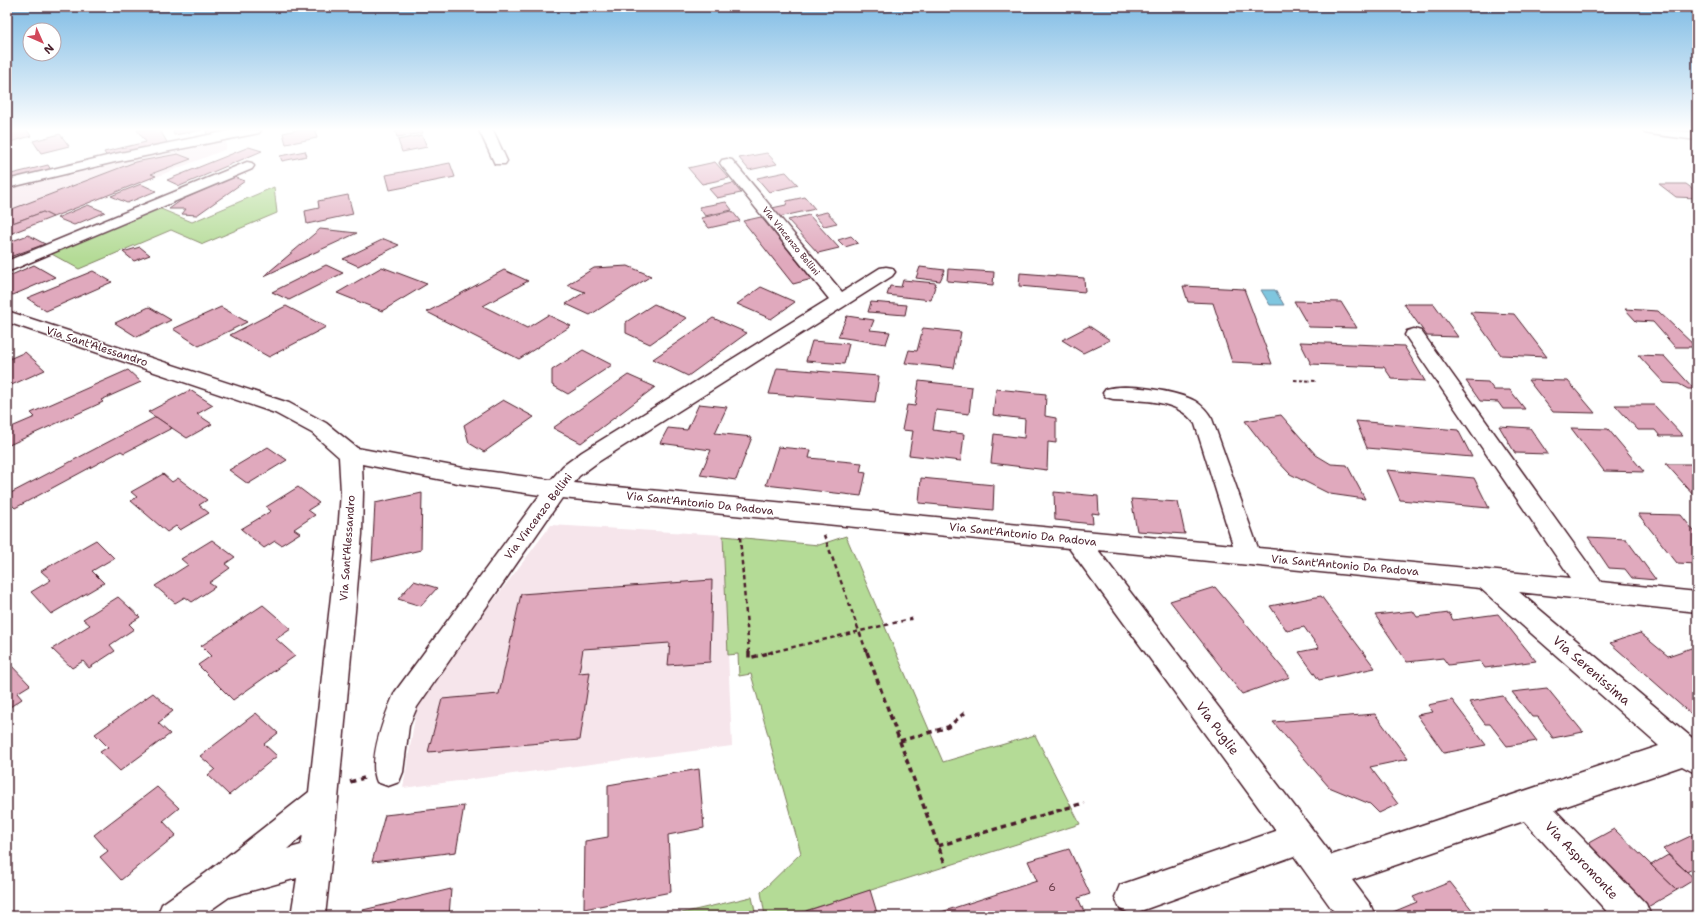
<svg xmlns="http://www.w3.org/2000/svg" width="1704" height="923" font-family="'Shantell Sans',sans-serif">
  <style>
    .built { fill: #f6e5eb }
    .green { fill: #b4db96; stroke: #7f7d60 }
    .water { fill: #7fc6df; stroke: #6a8397 }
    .building { fill: #e0a9bd; stroke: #4a1f2b }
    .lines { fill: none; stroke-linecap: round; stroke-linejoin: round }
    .minor-casing { stroke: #4a1f2b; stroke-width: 3 }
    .path-far2 { stroke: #4a1f2b; stroke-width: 2; stroke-dasharray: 3.5 2.5; stroke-linecap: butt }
    .path-far1 { stroke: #4a1f2b; stroke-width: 2.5; stroke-dasharray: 4.5 3.5; stroke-linecap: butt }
    .path { stroke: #4a1f2b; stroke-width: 3.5; stroke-dasharray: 5.5 4; stroke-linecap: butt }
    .minor { fill: #fff; fill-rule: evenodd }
    .labels { text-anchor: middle; stroke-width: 3; stroke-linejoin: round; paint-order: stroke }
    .far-street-label { font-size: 9px; fill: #4a1f2b; stroke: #fff }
    .street-label { font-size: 11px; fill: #4a1f2b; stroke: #fff }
    .near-number-label { font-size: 11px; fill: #704250 }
    .near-street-label { font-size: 13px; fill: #4a1f2b; stroke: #fff }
  </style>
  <rect width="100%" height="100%" fill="#fff"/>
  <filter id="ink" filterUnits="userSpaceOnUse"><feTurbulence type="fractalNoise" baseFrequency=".025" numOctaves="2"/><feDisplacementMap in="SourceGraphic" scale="8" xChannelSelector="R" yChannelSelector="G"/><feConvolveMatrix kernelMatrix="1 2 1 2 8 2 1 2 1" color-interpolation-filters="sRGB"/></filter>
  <g filter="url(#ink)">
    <g class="built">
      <path d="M 226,138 L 226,149 L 7,236 L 7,186 L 135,155 Z"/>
      <path d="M 551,525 L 723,535 L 732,746 L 403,788 L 418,700 Z"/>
    </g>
    <g class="green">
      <path d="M 274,187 L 277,213 L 203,244 L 171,230 L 79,269 L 48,252 L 156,207 L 192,222 Z"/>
      <path d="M 723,536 L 819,545 L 846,536 L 943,762 L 1035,735 L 1080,824 L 789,916 L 765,916 L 761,892 L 801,853 L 751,674 L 739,676 L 738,654 L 728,655 Z"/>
      <path d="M 752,897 L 756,916 L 669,916 L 751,897 Z"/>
    </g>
    <path class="water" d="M 1261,290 L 1275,290 L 1284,305 L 1270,305 Z"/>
    <g class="building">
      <path d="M 7,130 L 27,130 L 31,136 L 7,143 Z"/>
      <path d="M 137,130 L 160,130 L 168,144 L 107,157 L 104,152 L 146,142 Z"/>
      <path d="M 173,130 L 201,130 L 174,135 Z"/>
      <path d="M 206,130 L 226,130 L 226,131 L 207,135 Z"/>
      <path d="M 297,130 L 315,130 L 317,138 L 286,144 L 283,133 Z"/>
      <path d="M 395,130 L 422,130 L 423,133 L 397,137 Z"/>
      <path d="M 60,134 L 69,146 L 41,153 L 33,141 Z"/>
      <path d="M 422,135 L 427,147 L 402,152 L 398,140 Z"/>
      <path d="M 249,147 L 262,151 L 180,186 L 167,180 Z"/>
      <path d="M 305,151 L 307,156 L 282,161 L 280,156 Z"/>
      <path d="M 767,153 L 777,164 L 749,170 L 739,158 Z"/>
      <path d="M 178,154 L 191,159 L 151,174 L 156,176 L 53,217 L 43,212 L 7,225 L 7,211 L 135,162 Z"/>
      <path d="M 715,162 L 729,178 L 702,184 L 688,168 Z"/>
      <path d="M 450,163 L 455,177 L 390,190 L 386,175 Z"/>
      <path d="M 48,165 L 51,170 L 7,181 L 7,175 Z"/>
      <path d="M 786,172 L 798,185 L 769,192 L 757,178 Z"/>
      <path d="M 234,177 L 245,181 L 197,215 L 182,214 L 186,209 L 169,209 L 183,199 Z"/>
      <path d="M 733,183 L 741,193 L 717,198 L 709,189 Z"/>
      <path d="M 141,184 L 156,191 L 127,203 L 111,196 Z"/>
      <path d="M 1659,184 L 1686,184 L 1697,192 L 1697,198 L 1676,197 Z"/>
      <path d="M 348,195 L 353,214 L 307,224 L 305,211 L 319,208 L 318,201 Z"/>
      <path d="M 805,197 L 815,209 L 779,217 L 772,208 L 786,205 L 787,201 Z"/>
      <path d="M 726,202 L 732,210 L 705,216 L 699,207 Z"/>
      <path d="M 88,205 L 105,212 L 74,225 L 57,218 Z"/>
      <path d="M 732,211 L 740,221 L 709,228 L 701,218 Z"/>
      <path d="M 43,212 L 53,217 L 7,235 L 7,225 Z"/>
      <path d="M 827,212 L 837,223 L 824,226 L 814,215 Z"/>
      <path d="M 809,215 L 839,248 L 818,253 L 788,220 Z"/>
      <path d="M 761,217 L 812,279 L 793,284 L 743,221 Z"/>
      <path d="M 320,229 L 357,233 L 264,276 Z"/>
      <path d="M 28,235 L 45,244 L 7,258 L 7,243 Z"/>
      <path d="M 851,236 L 858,243 L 845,247 L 838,240 Z"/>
      <path d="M 384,239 L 399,245 L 358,266 L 343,259 Z"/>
      <path d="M 140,247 L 150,255 L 134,261 L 123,252 Z"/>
      <path d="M 34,265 L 55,277 L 13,295 L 7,292 L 7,277 Z"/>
      <path d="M 326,265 L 343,273 L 289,300 L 272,292 Z"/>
      <path d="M 628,266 L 651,276 L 590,315 L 566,304 L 585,292 L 567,285 L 594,268 Z"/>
      <path d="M 382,267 L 427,284 L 382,311 L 337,293 Z"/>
      <path d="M 920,267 L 945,270 L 940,281 L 916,278 Z"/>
      <path d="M 948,269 L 994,272 L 993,285 L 947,281 Z"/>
      <path d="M 504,270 L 528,281 L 483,306 L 527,328 L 548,315 L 571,326 L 519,359 L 427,312 Z"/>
      <path d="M 93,271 L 112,282 L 46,311 L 27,298 Z"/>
      <path d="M 1020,273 L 1084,278 L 1085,292 L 1019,286 Z"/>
      <path d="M 903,280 L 936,283 L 931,300 L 887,295 L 890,286 L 901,287 Z"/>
      <path d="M 1183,286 L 1244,289 L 1272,364 L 1232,362 L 1213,303 L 1188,302 Z"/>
      <path d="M 761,287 L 795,302 L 771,319 L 737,304 Z"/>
      <path d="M 1294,301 L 1341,302 L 1357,328 L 1309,327 Z"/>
      <path d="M 871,302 L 907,305 L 905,315 L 868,312 Z"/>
      <path d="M 654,304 L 687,318 L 650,344 L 626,333 L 626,322 Z"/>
      <path d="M 1404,304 L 1434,304 L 1458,337 L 1427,336 Z"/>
      <path d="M 286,306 L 326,327 L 269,357 L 230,335 Z"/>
      <path d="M 149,307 L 171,320 L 137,337 L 115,323 Z"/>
      <path d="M 221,307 L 247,322 L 199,346 L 173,329 Z"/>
      <path d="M 1625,309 L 1658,311 L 1696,347 L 1675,347 L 1653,322 L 1636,321 Z"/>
      <path d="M 1470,312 L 1514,314 L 1547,357 L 1501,355 Z"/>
      <path d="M 847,316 L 874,320 L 870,330 L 890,332 L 886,344 L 838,337 Z"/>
      <path d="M 713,318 L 747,333 L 688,376 L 653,359 Z"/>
      <path d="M 1089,326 L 1110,340 L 1083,353 L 1062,340 Z"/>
      <path d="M 923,328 L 961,332 L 954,368 L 905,363 L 909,350 L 917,351 Z"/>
      <path d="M 812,341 L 849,344 L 844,364 L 806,361 Z"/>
      <path d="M 1300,342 L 1404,346 L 1425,381 L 1392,379 L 1384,367 L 1311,364 Z"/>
      <path d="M 583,350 L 612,365 L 568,394 L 552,385 L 552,370 Z"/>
      <path d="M 25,352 L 45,370 L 7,387 L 7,360 Z"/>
      <path d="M 1638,355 L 1664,356 L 1694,389 L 1688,389 L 1679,384 L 1664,383 Z"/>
      <path d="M 777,368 L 879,376 L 875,402 L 769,394 Z"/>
      <path d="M 128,370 L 141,382 L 101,400 L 103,402 L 7,446 L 7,429 L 35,417 L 31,413 Z"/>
      <path d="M 628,375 L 655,387 L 581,443 L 553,428 Z"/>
      <path d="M 1528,380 L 1568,381 L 1595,413 L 1553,412 Z"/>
      <path d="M 919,381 L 972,387 L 969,414 L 936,410 L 933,430 L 964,434 L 961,461 L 909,455 L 913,431 L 902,430 L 907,405 L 915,406 Z"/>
      <path d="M 1466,381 L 1488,382 L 1494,390 L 1510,390 L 1525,409 L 1503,409 L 1498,402 L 1480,401 Z"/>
      <path d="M 996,389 L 1046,394 L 1045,416 L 1056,418 L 1056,443 L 1048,442 L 1047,470 L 991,463 L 994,434 L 1024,438 L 1025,419 L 993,415 Z"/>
      <path d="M 190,390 L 213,405 L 197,414 L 212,424 L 187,438 L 148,412 Z"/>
      <path d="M 503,400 L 534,417 L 484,452 L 469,443 L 464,425 Z"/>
      <path d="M 699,404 L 727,407 L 715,433 L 752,437 L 736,480 L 700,475 L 711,450 L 660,443 L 668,428 L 687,430 Z"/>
      <path d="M 1615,405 L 1654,405 L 1683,436 L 1660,436 L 1655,430 L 1638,430 Z"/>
      <path d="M 1281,415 L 1316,455 L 1331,464 L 1347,465 L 1365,499 L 1330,494 L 1290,474 L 1269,452 L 1245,421 Z"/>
      <path d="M 156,417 L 172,428 L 124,453 L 121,451 L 15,508 L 7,500 L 7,495 Z"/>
      <path d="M 1356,421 L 1458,430 L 1472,457 L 1367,448 Z"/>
      <path d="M 1499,426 L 1530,428 L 1548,454 L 1515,453 Z"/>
      <path d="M 1571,428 L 1608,429 L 1644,472 L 1604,471 Z"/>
      <path d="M 268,447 L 287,460 L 248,484 L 229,470 Z"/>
      <path d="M 778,447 L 811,450 L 809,458 L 862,463 L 860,472 L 866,473 L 861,496 L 766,485 Z"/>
      <path d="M 1666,464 L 1697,464 L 1697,495 L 1694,495 Z"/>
      <path d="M 1387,470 L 1474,478 L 1489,508 L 1400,500 Z"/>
      <path d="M 163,474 L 172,482 L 178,478 L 207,500 L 199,505 L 209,513 L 180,530 L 176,526 L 167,532 L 131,501 L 137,497 L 131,492 Z"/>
      <path d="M 921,478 L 994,485 L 993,510 L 919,503 Z"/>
      <path d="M 298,487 L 319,503 L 308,510 L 315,515 L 294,529 L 300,533 L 281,545 L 275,541 L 264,548 L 241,529 L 271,511 L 266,507 Z"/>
      <path d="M 1054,492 L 1098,496 L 1099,514 L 1092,513 L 1093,524 L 1055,520 Z"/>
      <path d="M 422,493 L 421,550 L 372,561 L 375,503 Z"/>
      <path d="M 1131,499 L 1178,502 L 1185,534 L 1137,531 Z"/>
      <path d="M 1638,514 L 1681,515 L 1697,535 L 1697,564 L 1677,563 Z"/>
      <path d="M 1588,537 L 1626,539 L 1656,580 L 1632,578 L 1625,569 L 1609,568 Z"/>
      <path d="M 96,540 L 114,558 L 92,571 L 104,583 L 51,614 L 31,592 L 51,580 L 41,571 Z"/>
      <path d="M 212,540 L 235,557 L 225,564 L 230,568 L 209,583 L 215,587 L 192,602 L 185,597 L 175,603 L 155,586 L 188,565 L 181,559 Z"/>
      <path d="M 712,580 L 710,662 L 668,665 L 670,643 L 583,649 L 579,673 L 590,672 L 580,740 L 428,752 L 442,699 L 499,694 L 521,594 Z"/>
      <path d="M 414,581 L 437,588 L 421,606 L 398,599 Z"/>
      <path d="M 1215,587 L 1290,677 L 1242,694 L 1170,601 Z"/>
      <path d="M 1321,596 L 1375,668 L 1319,680 L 1299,652 L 1319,648 L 1304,627 L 1287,631 L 1270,606 Z"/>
      <path d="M 118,597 L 140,617 L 129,624 L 134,629 L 110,645 L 115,651 L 89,668 L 83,661 L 72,668 L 52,649 L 90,625 L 83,619 Z"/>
      <path d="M 263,605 L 291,629 L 276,639 L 295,656 L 233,700 L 198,665 L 211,656 L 201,646 Z"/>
      <path d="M 1413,611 L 1417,617 L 1449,613 L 1453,620 L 1498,614 L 1536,661 L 1485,668 L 1480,661 L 1448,665 L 1443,658 L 1407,662 L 1375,615 Z"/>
      <path d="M 1640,633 L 1668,656 L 1697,646 L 1697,714 L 1693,716 L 1610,643 Z"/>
      <path d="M 9,663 L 30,685 L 17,693 L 22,699 L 7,709 L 7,664 Z"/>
      <path d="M 1547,688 L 1583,732 L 1553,738 L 1538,717 L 1532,717 L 1512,692 Z"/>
      <path d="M 153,693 L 173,711 L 158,723 L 170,734 L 120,771 L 100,752 L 108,747 L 95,734 Z"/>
      <path d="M 1503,696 L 1537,741 L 1507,746 L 1490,724 L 1485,724 L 1469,702 Z"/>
      <path d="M 1452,700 L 1486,745 L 1444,753 L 1417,715 L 1433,712 L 1428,705 Z"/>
      <path d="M 256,713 L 278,733 L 264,744 L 277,756 L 229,795 L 208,775 L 215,769 L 200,756 Z"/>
      <path d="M 1375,714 L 1408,759 L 1370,767 L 1398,804 L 1379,813 L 1370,804 L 1329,787 L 1273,722 Z"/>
      <path d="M 699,769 L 704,828 L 668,835 L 671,892 L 584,909 L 585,841 L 608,837 L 608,785 Z"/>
      <path d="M 157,787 L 179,808 L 163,821 L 176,835 L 121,880 L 100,857 L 108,851 L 94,835 Z"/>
      <path d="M 464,806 L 456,852 L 372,862 L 385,815 Z"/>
      <path d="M 1614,829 L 1677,890 L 1646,908 L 1583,846 Z"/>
      <path d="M 1697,833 L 1697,866 L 1687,872 L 1663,849 Z"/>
      <path d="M 1069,849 L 1090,894 L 1078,898 L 1086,916 L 929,916 L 1037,881 L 1028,861 Z"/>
      <path d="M 1668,855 L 1695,879 L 1677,890 L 1651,865 Z"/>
      <path d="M 1450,882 L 1477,916 L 1396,916 L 1393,912 L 1417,902 L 1413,897 Z"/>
      <path d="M 451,889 L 449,916 L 362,916 L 363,910 Z"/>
      <path d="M 870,890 L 878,916 L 807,916 L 806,911 Z"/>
    </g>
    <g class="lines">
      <g class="minor-casing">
        <g id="minor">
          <path d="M 233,130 L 261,130 L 259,133 L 254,134 L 115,162 L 7,188 L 7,180 L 115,154 Z"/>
          <path d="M 479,130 L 493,130 L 507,161 L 505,164 L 495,164 Z"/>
          <path d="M 1643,130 L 1697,132 L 1697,140 L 1650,134 L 1645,133 Z"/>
          <path d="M 727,159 L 732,160 L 842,292 L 880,268 L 886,267 L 892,268 L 895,272 L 892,276 L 598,462 L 579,476 L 574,483 L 1233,545 L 1195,424 C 1177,398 1141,401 1113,399 L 1106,397 L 1103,393 L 1106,389 C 1126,383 1177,391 1195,401 C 1203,406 1208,412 1212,419 L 1258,548 L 1571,578 L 1405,335 L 1407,331 L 1414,329 L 1421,331 L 1601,582 L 1697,592 L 1697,612 L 1519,592 L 1697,742 L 1697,772 L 1695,773 L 1682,766 L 1555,810 L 1646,904 L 1651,916 L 1611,916 L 1524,821 L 1352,880 L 1370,904 L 1375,916 L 1337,916 L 1294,856 L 1132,914 L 1120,909 L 1115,897 L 1120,885 L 1276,831 L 1069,548 L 562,498 L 417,707 L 409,726 L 403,772 L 399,782 L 388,786 L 377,782 C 367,759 385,715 395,692 L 540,495 L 463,484 L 362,464 L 363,492 L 362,534 L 338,799 L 325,916 L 291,916 L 297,878 L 229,897 L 202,916 L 157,916 L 162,904 L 206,873 L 309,792 L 338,534 L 341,492 L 339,457 L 312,433 L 275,413 L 7,322 L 7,311 L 289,403 L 326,423 L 357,448 L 463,468 L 551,480 L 563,466 L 582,452 L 829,299 L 722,166 L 720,163 L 722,160 ZM 1098,550 L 1480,588 L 1659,746 L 1332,855 ZM 303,835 L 301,845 L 287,849 Z"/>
          <path d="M 247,162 L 252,163 L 254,166 L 252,169 L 7,272 L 7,261 Z"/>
        </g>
      </g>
      <path class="path-far2" d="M 1294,380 L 1316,381"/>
      <g class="path-far1">
        <path d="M 824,535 L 867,653"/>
        <path d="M 740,537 L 749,653"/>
        <path d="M 768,653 L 915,618"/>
      </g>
      <g class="path">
        <path d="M 749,652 L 749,658 L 773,652"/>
        <path d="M 867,652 L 946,867"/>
        <path d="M 900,741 L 948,727 L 967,711"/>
        <path d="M 350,782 L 364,778"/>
        <path d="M 938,846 L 1084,803"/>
      </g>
      <use href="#minor" class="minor"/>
    </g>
  </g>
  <linearGradient id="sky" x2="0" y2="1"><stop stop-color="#7ebbe4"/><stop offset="0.5" stop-color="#fff"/><stop offset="1" stop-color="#fff" stop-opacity="0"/></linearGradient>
  <rect width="1704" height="259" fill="url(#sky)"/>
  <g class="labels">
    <g class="far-street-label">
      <text transform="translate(791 241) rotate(51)" y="3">Via Vincenzo Bellini</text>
    </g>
    <g class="street-label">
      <text transform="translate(97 346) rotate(18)" y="4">Via Sant'Alessandro</text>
      <text transform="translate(700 503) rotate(6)" y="4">Via Sant'Antonio Da Padova</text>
      <text transform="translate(538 516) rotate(-53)" y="4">Via Vincenzo Bellini</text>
      <text transform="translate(1023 534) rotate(6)" y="4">Via Sant'Antonio Da Padova</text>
      <text transform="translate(347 548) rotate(-86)" y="4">Via Sant'Alessandro</text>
      <text transform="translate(1345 565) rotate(5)" y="4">Via Sant'Antonio Da Padova</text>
    </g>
    <g class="near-number-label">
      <text x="1052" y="891">6</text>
    </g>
    <g class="near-street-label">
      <text transform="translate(1592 670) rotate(41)" y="5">Via Serenissima</text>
      <text transform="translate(1218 728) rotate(53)" y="5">Via Puglie</text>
      <text transform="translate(1582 860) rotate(47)" y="5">Via Aspromonte</text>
    </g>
  </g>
  <rect width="1704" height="923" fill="none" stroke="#fff" stroke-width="24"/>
  <rect x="12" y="12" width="1680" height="899" fill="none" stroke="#4a1f2b" stroke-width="1.5" filter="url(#ink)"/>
  <g transform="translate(42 42) rotate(135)"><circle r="19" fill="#ffffff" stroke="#b7a5aa"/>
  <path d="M0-3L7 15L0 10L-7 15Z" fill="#d1495b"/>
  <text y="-6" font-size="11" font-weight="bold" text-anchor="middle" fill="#4a1f2b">N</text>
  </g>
</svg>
